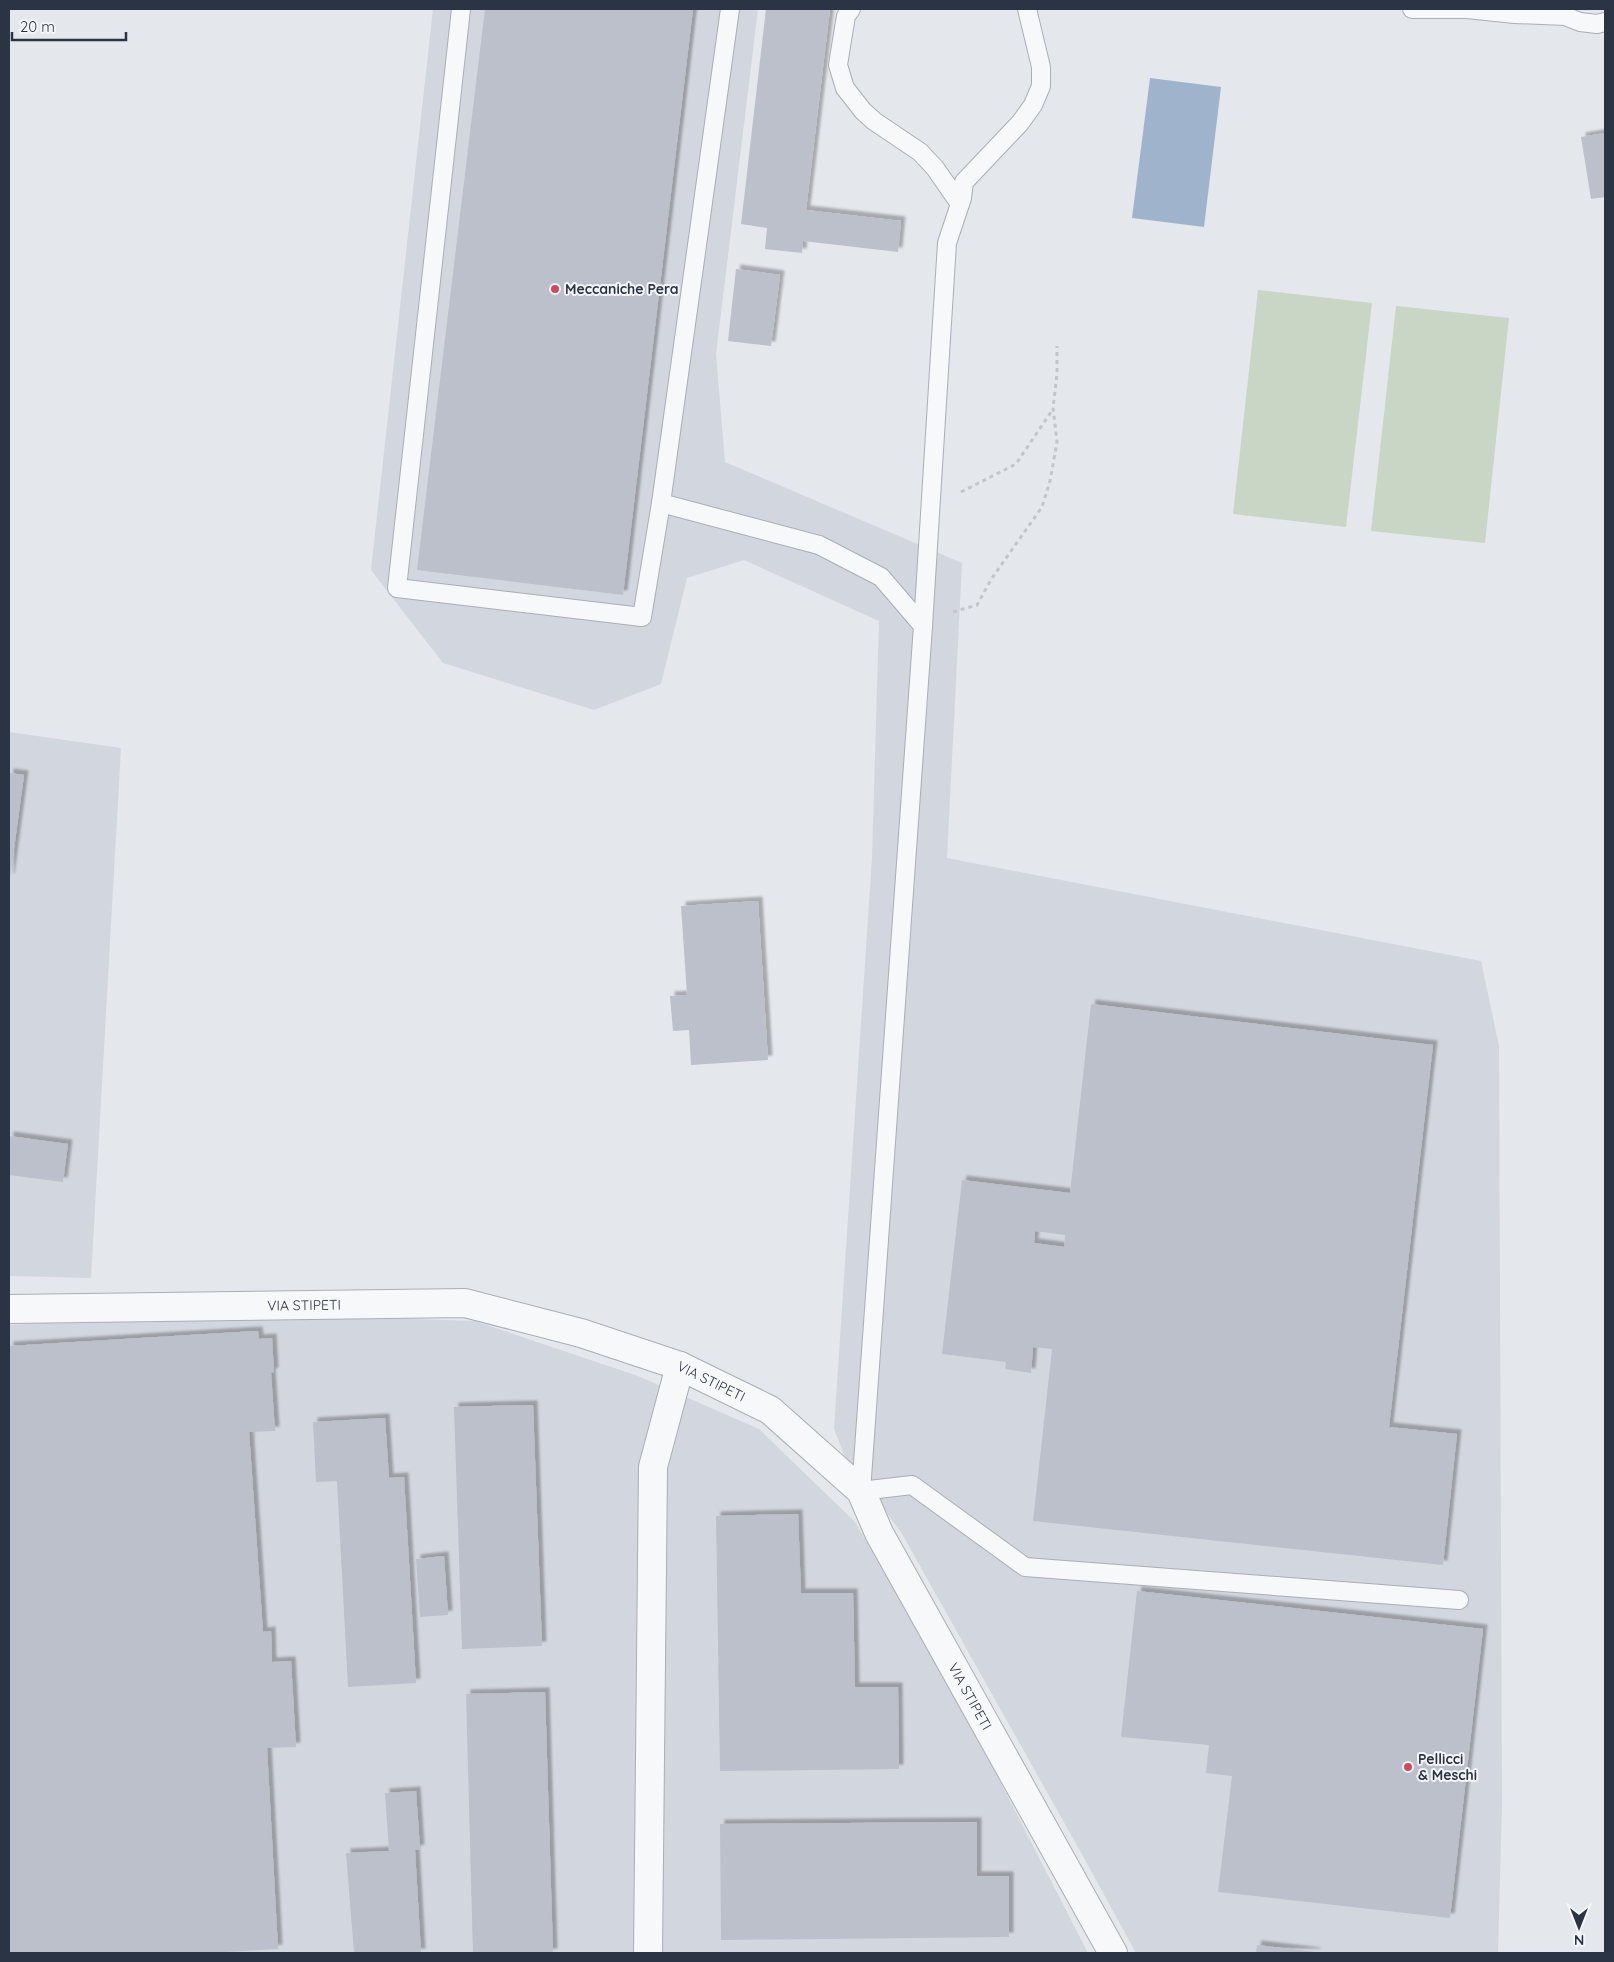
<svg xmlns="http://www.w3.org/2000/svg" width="1614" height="1962" font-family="Quicksand,sans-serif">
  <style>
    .built { fill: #d2d6de }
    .green { fill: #c9d6c5 }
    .water { fill: #9fb4cc }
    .building { fill: #bbc0ca; fill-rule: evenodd; filter: url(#shadow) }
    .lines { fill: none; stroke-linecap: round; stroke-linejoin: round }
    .lane-casing { stroke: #a9aeb7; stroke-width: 20 }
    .street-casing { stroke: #a9aeb7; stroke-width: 30 }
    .path { stroke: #c2c5cb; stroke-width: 3; stroke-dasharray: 4 4; stroke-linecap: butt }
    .lane { stroke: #f7f8fa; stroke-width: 18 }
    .street { stroke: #f7f8fa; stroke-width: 28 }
    .poi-dot { fill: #d1495b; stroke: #f4f6f9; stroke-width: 2 }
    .labels { text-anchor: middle; stroke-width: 4; stroke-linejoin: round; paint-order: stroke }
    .poi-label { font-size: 14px; font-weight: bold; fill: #2b3445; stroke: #f4f6f9; text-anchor: start }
    .street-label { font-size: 14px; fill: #2b3445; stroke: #f4f6f9 }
  </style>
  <defs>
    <filter id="shadow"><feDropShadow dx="4.5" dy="-4.5" stdDeviation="1" flood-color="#0004"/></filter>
  </defs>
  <rect width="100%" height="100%" fill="#e4e7ec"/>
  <g class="built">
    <path d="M 433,9 L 758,9 L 716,354 L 725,462 L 962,563 L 947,858 L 1481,961 L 1499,1046 L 1502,1803 L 1498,1953 L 1136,1953 L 1084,1858 L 901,1532 L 845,1457 L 834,1429 L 872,858 L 879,621 L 744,560 L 687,578 L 661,684 L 594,710 L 443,663 L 371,570 Z"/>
    <path d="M 9,732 L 121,748 L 91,1278 L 9,1276 Z"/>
    <path d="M 231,1313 L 475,1321 L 638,1376 L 759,1429 L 854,1521 L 932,1649 L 1088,1953 L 9,1953 L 9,1325 Z"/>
  </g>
  <g class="green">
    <path d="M 1258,290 L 1372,303 L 1346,527 L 1233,514 Z"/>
    <path d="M 1396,306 L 1509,318 L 1485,543 L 1371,531 Z"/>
  </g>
  <path class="water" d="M 1150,78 L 1221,87 L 1204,227 L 1132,218 Z"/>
  <g class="building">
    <path d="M 485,9 L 693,9 L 623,595 L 417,570 Z"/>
    <path d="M 766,9 L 830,9 L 806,210 L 901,221 L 898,252 L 803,241 L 802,253 L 765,249 L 767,228 L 741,224 Z"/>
    <path d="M 1605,133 L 1605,197 L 1591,199 L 1581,137 Z"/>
    <path d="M 736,269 L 780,275 L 771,346 L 728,341 Z"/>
    <path d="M 9,773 L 24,775 L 10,878 L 9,878 Z"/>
    <path d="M 758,901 L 768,1060 L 691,1065 L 689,1030 L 673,1031 L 670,996 L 687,995 L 681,906 Z"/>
    <path d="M 1091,1004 L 1433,1045 L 1389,1427 L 1457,1434 L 1443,1565 L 1033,1521 L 1052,1349 L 1033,1347 L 1031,1373 L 1005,1369 L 1006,1362 L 942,1354 L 962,1180 L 1070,1193 ZM 1035,1231 L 1065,1235 L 1064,1247 L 1034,1243 Z"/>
    <path d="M 9,1136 L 68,1144 L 63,1182 L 9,1175 Z"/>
    <path d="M 258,1331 L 259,1339 L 272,1338 L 274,1372 L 271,1373 L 275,1431 L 249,1432 L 263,1632 L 271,1631 L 272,1662 L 291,1661 L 296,1747 L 267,1748 L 278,1949 L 207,1953 L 9,1953 L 9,1346 Z"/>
    <path d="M 533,1405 L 542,1646 L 462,1649 L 454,1407 Z"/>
    <path d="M 385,1418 L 389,1478 L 404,1477 L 416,1683 L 348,1687 L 337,1481 L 316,1482 L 313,1422 Z"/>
    <path d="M 798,1514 L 801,1593 L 853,1593 L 855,1687 L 898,1687 L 899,1769 L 720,1771 L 716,1516 Z"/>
    <path d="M 444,1556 L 448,1615 L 420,1617 L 416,1559 Z"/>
    <path d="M 1137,1591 L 1483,1629 L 1450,1918 L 1218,1892 L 1232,1776 L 1206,1773 L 1209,1745 L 1121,1737 Z"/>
    <path d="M 545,1692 L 553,1953 L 473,1953 L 466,1694 Z"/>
    <path d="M 416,1791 L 420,1849 L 415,1850 L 421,1953 L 354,1953 L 346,1853 L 389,1851 L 385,1793 Z"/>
    <path d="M 977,1822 L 977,1876 L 1009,1876 L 1009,1937 L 721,1940 L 720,1824 Z"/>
    <path d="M 1257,1945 L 1316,1952 L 1316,1953 L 1256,1953 Z"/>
  </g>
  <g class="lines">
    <g class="lane-casing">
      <g id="lane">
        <path d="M 461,9 L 397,588 L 642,617 L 661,503 L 730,9"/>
        <path d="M 851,9 L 846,16 L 844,28 L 838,65 L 845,88 L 863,111 L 874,121 L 920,152 L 935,168 L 960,204"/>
        <path d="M 1412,9 L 1465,9"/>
        <path d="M 1467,9 L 1515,14 L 1565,16 L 1580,22 L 1597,24 L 1605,22"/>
        <path d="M 661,503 L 819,545 L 881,577 L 923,626 L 861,1491 L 912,1485 L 1025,1567 L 1459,1600"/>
        <path d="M 923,626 L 947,243 L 962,198 L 964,182 L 1020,123 L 1033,105 L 1041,86 L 1041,67 L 1027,9"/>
      </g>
    </g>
    <g class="street-casing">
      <g id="street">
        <path id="s1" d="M 9,1309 L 465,1303 L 581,1333 L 680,1366 L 770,1410 L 861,1491 L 879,1533 L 1113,1953"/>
        <path d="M 648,1953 L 653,1467 L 680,1366"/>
      </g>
    </g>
    <g class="path">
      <path d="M 961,492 L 1016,464 L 1053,409"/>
      <path d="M 953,612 L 977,605 L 992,578 L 1042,507 L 1050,481 L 1057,442 L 1053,408 L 1057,374 L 1057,346"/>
    </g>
    <use href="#lane" class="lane"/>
    <use href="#street" class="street"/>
  </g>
  <g class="poi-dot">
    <circle cx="555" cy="289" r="5"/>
    <circle cx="1408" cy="1767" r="5"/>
  </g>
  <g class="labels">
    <g class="poi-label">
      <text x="565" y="294">Meccaniche Pera</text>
      <text x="1418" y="1764">Pellicci<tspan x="1418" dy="16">&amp; Meschi</tspan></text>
    </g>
    <g class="street-label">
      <text dy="5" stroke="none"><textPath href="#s1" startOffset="295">VIA STIPETI</textPath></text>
      <text dy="5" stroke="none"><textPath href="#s1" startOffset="715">VIA STIPETI</textPath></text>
      <text dy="5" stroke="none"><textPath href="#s1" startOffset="1135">VIA STIPETI</textPath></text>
    </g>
  </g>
  <rect width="1614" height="1962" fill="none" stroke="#2b3445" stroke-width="20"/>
  <g transform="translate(1579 1927) rotate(180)" stroke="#f4f6f9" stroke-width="4" paint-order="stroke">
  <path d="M0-4L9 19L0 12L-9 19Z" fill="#2b3445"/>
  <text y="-8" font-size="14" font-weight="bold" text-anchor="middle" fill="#2b3445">N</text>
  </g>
  <path d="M12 32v8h114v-8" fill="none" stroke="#2b3445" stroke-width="2.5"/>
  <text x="20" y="32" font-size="15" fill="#2b3445" stroke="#f4f6f9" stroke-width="4" paint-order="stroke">20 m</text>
</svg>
